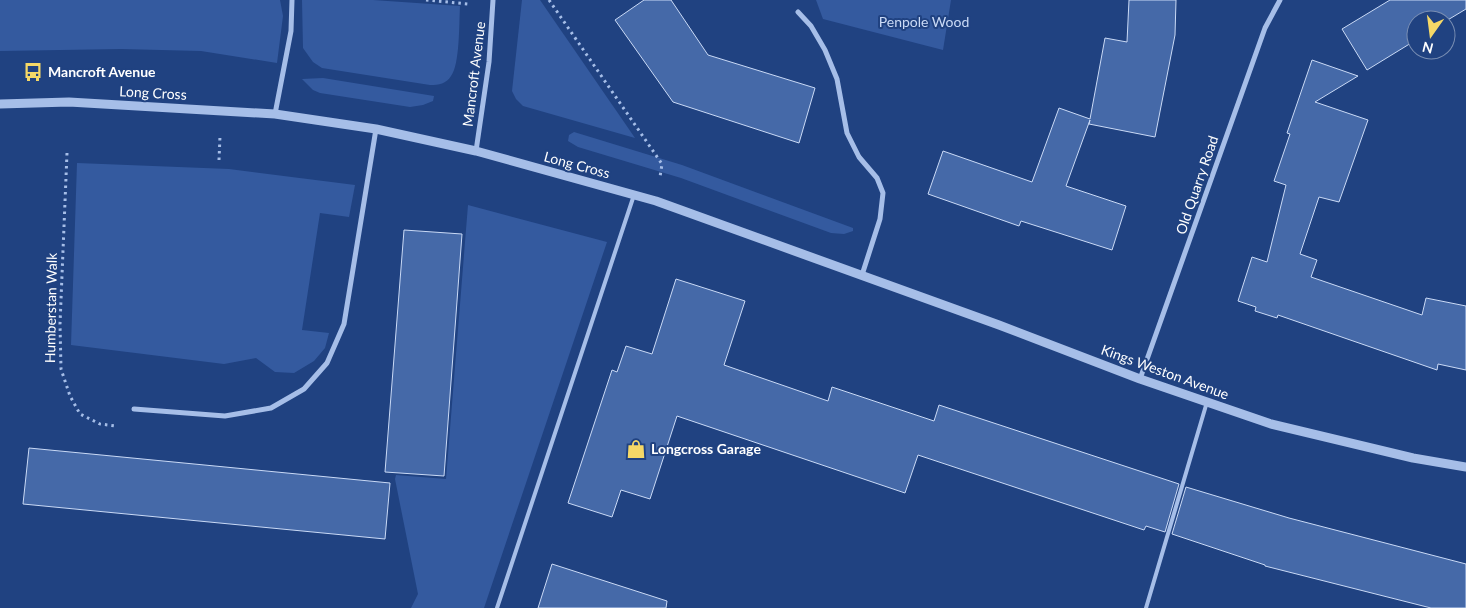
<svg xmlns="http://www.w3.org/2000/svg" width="1466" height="608" font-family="Lato,sans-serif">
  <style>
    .green { fill: #345a9f }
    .building { fill: #4569a8; stroke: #cadaf6 }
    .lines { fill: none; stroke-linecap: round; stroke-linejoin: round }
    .path { stroke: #a6bee8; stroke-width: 3; stroke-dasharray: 2.5 4; stroke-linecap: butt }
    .service { stroke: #a6bee8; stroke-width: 4 }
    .minor { stroke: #a6bee8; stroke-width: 5 }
    .tertiary { stroke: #a6bee8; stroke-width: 9 }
    .labels { text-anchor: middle; stroke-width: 4; stroke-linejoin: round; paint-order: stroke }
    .park-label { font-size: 14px; fill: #cadaf6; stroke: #204281 }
    .poi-label { font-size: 14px; font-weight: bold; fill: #fff; stroke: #204281; text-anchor: start }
    .street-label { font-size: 14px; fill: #fff; stroke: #204281 }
  </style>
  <rect width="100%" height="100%" fill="#204281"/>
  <g class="green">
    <path d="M 0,0 L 280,0 L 283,16 L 277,63 L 201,51 L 121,49 L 0,51 Z"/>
    <path d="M 302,0 L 373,0 L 460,6 C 459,22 460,65 451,76 C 446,84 439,85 430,85 L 322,68 L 313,62 L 303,48 Z"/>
    <path d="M 522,0 L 540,0 L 635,138 L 523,106 L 516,99 L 512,91 Z"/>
    <path d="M 816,0 L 951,0 L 943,50 L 823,19 Z"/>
    <path d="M 323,78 L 434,96 L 433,101 L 423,105 L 410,107 L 320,93 L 313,90 L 302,79 Z"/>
    <path d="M 574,132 L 682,165 L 853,228 L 853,231 L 844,234 L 831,233 L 681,178 L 578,147 L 568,141 L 569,135 Z"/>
    <path d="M 77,163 L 229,169 L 355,185 L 349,217 L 320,213 L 302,330 L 329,333 L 325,348 L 314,361 L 294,373 L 275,372 L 256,358 L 224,364 L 71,345 Z"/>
    <path d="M 468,205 L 607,242 L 484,608 L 411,608 L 418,594 L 395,479 L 396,475 L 446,479 Z"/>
  </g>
  <g class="building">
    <path d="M 644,0 L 671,0 L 708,55 L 815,88 L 799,143 L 673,102 L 615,20 Z"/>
    <path d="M 1129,0 L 1176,0 L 1175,35 L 1155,137 L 1089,124 L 1090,120 L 1066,186 L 1126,206 L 1112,250 L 1021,221 L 1019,226 L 928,194 L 943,151 L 1032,182 L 1059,108 L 1090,119 L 1105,38 L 1127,42 Z"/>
    <path d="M 1390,0 L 1466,0 L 1466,9 L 1446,21 L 1416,20 L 1416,40 L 1367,70 L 1342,29 Z"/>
    <path d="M 1312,60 L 1358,76 L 1315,102 L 1368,120 L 1339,202 L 1319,197 L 1300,254 L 1317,260 L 1311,277 L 1422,315 L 1426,298 L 1466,306 L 1466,370 L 1438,364 L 1437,370 L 1278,315 L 1277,318 L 1255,311 L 1256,307 L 1238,301 L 1252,257 L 1267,262 L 1286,185 L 1274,181 L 1290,134 L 1287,133 Z"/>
    <path d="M 404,230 L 462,234 L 444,476 L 385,472 Z"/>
    <path d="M 676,279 L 745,301 L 724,365 L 828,401 L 832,387 L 934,421 L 939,405 L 1179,484 L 1165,532 L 1146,526 L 1144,530 L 918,455 L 905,493 L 677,416 L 650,499 L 621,490 L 612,517 L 568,503 L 612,370 L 617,372 L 626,346 L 652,354 Z"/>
    <path d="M 29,448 L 390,483 L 385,539 L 23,504 Z"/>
    <path d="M 1186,487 L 1289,518 L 1466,564 L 1466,608 L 1431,608 L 1265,566 L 1265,565 L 1172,534 Z"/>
    <path d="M 552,564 L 667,601 L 666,608 L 538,608 Z"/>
  </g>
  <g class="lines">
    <g class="path">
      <path d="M 426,0 L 468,4"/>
      <path d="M 549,0 L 662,164 L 660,177"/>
      <path d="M 67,153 L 60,324 L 61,369 L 70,396 L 80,414 L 100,424 L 116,426"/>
      <path d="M 219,160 L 220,136"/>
    </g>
    <g class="service">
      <path d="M 497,608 L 634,195"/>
      <path d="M 1146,608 L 1207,402"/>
    </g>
    <g class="minor">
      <path d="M 798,12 L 811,26 L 825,50 L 837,79 L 847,133 L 859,157 L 877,178 L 883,193 L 880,219 L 862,275"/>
      <path d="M 275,114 L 291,31 L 292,0"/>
      <path d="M 476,151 L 489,62 L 493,0"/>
      <path d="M 1140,379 L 1265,28 L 1280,0"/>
      <path d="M 134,409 L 225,416 L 271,408 L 304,389 L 327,363 L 344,324 L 376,129"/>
    </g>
    <path class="tertiary" d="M 0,104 L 69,102 L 275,114 L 376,129 L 476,151 L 656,201 L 999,325 L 1140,379 L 1271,424 L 1413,458 L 1466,467"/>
  </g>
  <defs>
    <g id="bus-bare" transform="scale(1.5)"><path d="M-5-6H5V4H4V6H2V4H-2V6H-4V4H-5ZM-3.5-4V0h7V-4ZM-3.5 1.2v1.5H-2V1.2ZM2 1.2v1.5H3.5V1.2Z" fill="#f5d867" stroke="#204281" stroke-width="2.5" paint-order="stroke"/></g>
    <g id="shop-bare" transform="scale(1.5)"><path d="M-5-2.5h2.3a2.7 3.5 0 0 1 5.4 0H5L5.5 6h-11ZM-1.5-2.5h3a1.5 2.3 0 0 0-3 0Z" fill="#f5d867" stroke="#204281" stroke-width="2.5" paint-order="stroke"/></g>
  </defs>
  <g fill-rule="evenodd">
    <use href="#bus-bare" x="33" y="72"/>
    <use href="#shop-bare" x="636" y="449"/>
  </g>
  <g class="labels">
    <g class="park-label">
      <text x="924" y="27">Penpole Wood</text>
    </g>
    <g class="poi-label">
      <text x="48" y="77">Mancroft Avenue</text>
      <text x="651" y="454">Longcross Garage</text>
    </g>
    <g class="street-label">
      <text transform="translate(474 74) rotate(-83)" y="5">Mancroft Avenue</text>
      <text transform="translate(153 93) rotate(3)" y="5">Long Cross</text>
      <text transform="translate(577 165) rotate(15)" y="5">Long Cross</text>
      <text transform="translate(1197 185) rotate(-71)" y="5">Old Quarry Road</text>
      <text transform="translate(51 308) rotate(-89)" y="5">Humberstan Walk</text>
      <text transform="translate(1165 372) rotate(20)" y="5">Kings Weston Avenue</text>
    </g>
  </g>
  <g transform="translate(1431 35) rotate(194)"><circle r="24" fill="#204281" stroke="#798eb3"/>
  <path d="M0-4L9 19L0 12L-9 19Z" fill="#f5d867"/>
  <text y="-8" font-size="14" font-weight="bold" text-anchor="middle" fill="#ffffff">N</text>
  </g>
</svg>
